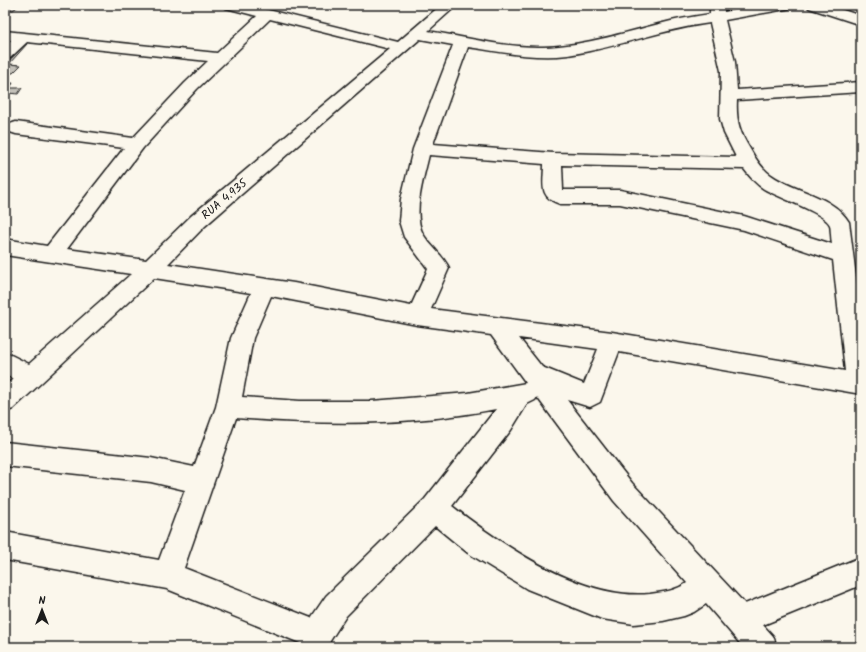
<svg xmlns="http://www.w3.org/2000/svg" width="866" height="652" font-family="Kalam,sans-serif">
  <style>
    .building { fill: #c3c0b8; stroke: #1c1c1c }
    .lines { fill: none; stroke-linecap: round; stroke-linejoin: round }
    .minor-casing { stroke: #1c1c1c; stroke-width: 3 }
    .minor { fill: #fbf7ec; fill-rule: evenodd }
    .labels { text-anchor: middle; stroke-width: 3.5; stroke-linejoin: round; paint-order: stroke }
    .street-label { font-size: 12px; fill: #1c1c1c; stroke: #fbf7ec }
  </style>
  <rect width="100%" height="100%" fill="#fbf7ec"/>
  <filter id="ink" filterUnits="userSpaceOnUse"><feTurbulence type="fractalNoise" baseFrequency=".025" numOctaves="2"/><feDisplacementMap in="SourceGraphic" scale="8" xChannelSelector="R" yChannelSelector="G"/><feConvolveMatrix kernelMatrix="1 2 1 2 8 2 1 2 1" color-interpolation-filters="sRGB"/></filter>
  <g filter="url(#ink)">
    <g class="building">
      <path d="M 11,5 L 20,5 L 13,10 L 6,9 Z"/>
      <path d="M 21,43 L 27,44 L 9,64 L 21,65 L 13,73 L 5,73 L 5,61 Z"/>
      <path d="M 5,83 L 13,83 L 10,88 L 22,88 L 18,94 L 8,93 L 5,97 Z"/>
    </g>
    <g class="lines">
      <g class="minor-casing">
        <g id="minor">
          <path d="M 224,5 L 248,5 L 398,42 L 441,5 L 457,5 L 428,31 C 465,37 506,48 543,47 C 586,46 629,31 671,21 C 683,18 697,16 710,14 L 710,5 L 724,5 L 724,12 L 762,5 L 793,5 L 791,8 L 786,9 L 725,20 L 735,62 L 737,90 L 861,82 L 861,92 L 737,100 C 736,120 739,131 750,149 C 755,158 762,169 771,175 C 794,192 833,195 849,222 L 861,316 L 861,394 L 619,352 L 600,402 L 590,407 L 567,400 L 632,483 L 745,604 L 861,557 L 861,585 L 763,625 L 773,636 L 777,647 L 743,647 L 706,604 L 694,612 L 684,616 L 663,621 L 634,624 L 602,619 L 527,589 L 468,553 L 435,526 L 346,616 L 330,641 L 329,647 L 299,647 L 300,643 L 167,589 L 5,560 L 5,532 L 159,560 L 185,490 L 151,482 L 5,466 L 5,442 L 151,458 L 194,467 L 216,407 L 231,338 L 251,293 L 154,278 L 13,409 L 5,412 L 5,386 L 13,379 L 5,374 L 5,352 L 29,364 L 131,274 L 5,255 L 5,239 L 47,246 L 124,148 L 16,134 L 10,132 L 7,128 L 10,124 L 16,122 L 133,138 L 185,83 L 208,61 L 27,42 L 10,58 L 5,60 L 5,46 L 11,40 L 5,39 L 5,31 L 217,53 L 257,16 L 226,8 ZM 270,19 L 390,49 L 191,216 L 146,260 L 67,249 L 143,148 L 197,89 ZM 710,23 L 721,71 L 720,119 L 724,133 L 736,157 L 553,153 L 433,144 L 468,47 C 501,52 534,59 568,55 C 616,48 662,29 710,23 ZM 420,39 L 453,45 L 413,149 L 401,199 L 399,221 L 404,237 L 428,269 L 411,306 L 294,283 L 168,264 L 205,226 ZM 429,155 L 544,164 C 544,184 538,197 560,204 L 620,204 L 744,230 L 833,260 L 845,371 L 612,332 L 431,309 L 449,268 C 443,255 430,246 423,234 C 412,213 424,177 429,155 ZM 562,165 L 744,169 C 750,177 756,184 764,189 C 777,197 825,213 830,225 C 831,230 831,238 832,244 L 744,216 L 620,190 L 563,190 ZM 271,296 L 417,325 L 491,335 L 526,383 L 468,393 L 372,401 L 300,401 L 242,397 L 253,338 ZM 519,338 L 598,349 L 584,384 L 542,367 ZM 537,397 L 614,501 L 687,583 C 675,591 664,592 650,594 C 583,601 503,546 452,506 L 511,430 L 527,404 L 535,400 ZM 496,409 L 425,499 L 326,596 L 311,618 L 184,568 L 236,418 C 323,425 411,426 496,409 Z"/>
          <path d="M 807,5 L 828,5 L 861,16 L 861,25 L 809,8 Z"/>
        </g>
      </g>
      <use href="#minor" class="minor"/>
    </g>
  </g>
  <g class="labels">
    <g class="street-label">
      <text transform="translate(224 199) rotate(-40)" y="4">RUA 4.935</text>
    </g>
  </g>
  <rect width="866" height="652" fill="none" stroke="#fbf7ec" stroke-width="20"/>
  <rect x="10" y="10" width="846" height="632" fill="none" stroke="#1c1c1c" stroke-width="1.5" filter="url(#ink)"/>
  <g transform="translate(42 610)" stroke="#fbf7ec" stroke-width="3" paint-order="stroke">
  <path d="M0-3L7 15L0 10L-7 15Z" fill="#1c1c1c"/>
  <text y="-6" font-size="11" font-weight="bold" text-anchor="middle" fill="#1c1c1c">N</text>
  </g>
</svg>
